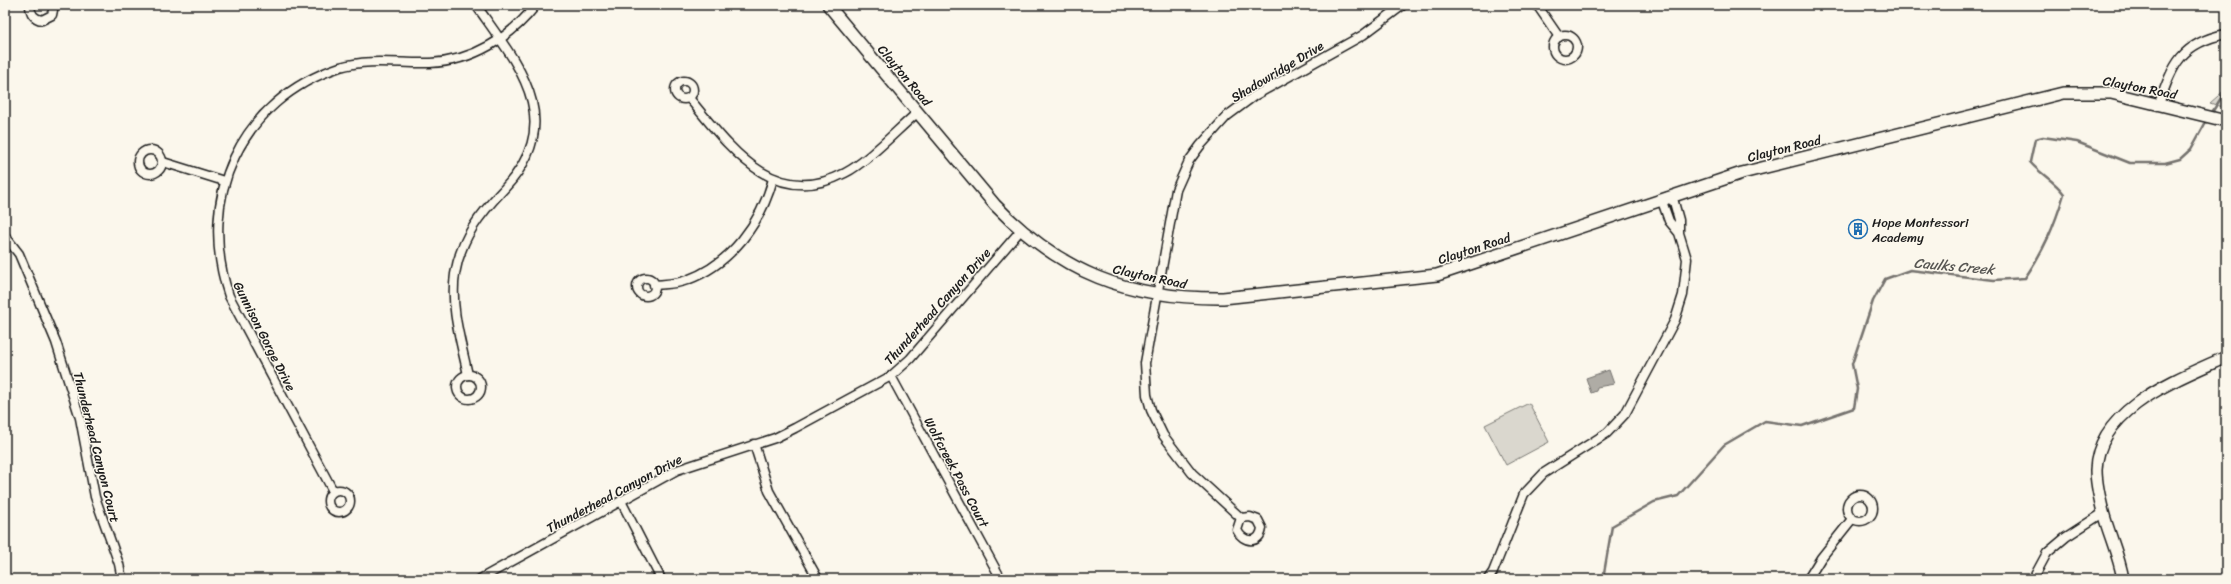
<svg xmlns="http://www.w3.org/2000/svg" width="2231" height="584" font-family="Sriracha,sans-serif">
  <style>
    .green { fill: #dad7ce; stroke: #7b7a75 }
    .water { fill: #afaca5; stroke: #74726e }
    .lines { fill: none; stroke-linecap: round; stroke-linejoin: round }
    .stream { stroke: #74726e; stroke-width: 2.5 }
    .street-casing { stroke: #1c1c1c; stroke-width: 11 }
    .secondary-casing { stroke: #1c1c1c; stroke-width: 14 }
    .street { stroke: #fbf7ec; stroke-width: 8 }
    .secondary { stroke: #fbf7ec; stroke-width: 11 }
    .labels { text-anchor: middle; stroke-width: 3; stroke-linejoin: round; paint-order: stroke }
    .street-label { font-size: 13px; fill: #1c1c1c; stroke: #fbf7ec }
    .poi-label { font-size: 13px; fill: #1c1c1c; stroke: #fbf7ec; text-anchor: start }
    .water-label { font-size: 14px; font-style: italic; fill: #575653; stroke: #fbf7ec }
  </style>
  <rect width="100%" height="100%" fill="#fbf7ec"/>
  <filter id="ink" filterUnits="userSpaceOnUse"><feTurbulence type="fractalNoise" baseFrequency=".025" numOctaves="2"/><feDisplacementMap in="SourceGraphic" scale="8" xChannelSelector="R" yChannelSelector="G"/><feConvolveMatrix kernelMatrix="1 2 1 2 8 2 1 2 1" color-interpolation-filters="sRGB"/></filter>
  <g filter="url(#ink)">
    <g class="green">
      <path d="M 2226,89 L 2226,108 L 2210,103 Z"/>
      <path d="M 1529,403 L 1549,442 L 1506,465 L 1485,425 Z"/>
    </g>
    <path class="water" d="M 1609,370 L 1614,384 L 1597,387 L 1596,391 L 1591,393 L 1586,378 Z"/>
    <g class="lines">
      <g class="stream">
        <path d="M 2211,114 L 2226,90"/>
        <path d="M 1603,579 L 1612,526 L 1654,502 L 1678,496 L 1724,445 L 1765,421 L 1802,426 L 1854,408 L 1857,389 L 1852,364 L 1873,301 L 1885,279 L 1910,270 L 1994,280 L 2025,278 C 2044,250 2054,227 2064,194 C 2054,180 2041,175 2030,162 L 2035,139 L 2043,137 L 2077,142 L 2130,163 L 2165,163 L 2180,159 L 2191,149 L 2207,120"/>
      </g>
      <g class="street-casing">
        <g id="street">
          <path d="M 30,5 C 30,13 34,19 42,20 L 52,15 L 54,5"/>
          <path d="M 1537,5 L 1559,37"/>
          <circle cx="1565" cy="47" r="12"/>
          <circle cx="684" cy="90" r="9"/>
          <path d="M 689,98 C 729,146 773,211 845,173 C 867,162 897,130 917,113"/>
          <path d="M 2159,104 C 2173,64 2181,43 2226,34"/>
          <circle cx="150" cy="162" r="12"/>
          <path d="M 163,162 L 224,181"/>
          <path d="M 5,236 L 19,254 L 56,342 L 80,418 L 95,497 L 119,564 L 122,579"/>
          <circle cx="646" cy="287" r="9"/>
          <path d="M 654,285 C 664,284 678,284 687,280 C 731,264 761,223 773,179"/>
          <path d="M 468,375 C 461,342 450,307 455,274 C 461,238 480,214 504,189 C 568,121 518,65 476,5"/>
          <circle cx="469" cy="387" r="12"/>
          <path d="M 891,376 L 1001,579"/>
          <path d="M 754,444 L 769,491 L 818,579"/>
          <circle cx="339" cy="501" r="11"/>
          <path d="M 333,491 L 229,296 C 196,198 240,100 340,67 C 370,58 400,64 430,63 C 473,61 510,38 536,5"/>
          <circle cx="1860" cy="508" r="13"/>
          <path d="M 621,501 L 661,579"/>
          <path d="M 1250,517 L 1258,520 L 1262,528 C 1260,545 1243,543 1237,530 L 1241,518 Z"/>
          <path d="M 1241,518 L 1192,473 L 1163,435 L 1151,410 L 1147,395 L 1145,363 L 1176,190 L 1189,161 L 1200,146 L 1227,116 L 1254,96 L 1363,35 L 1403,5"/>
          <path d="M 480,579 L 677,470 L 775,438 L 795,428 L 891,376 L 910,359 L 1020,231"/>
          <path d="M 1488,579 L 1493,572 L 1524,494 L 1544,473 L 1607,433 L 1625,414 L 1675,320 L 1683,295 L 1687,259 L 1679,233 L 1669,221 L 1663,204 L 1667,197 L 1674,202 L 1679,220 L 1679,233"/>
          <path d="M 1808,579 L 1821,558 L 1852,519"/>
          <path d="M 2033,579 L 2047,553 L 2066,537 L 2103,513"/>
        </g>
      </g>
      <g class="secondary-casing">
        <g id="secondary">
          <path d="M 828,5 L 995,205 C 1061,273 1128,299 1223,298 L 1437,275 L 1742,173 L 2063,93 L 2111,93 L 2226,121"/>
          <path d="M 2123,579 C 2119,555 2109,535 2103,512 C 2100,500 2096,483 2096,470 C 2098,408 2178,379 2226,357"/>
        </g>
      </g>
      <use href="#street" class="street"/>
      <use href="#secondary" class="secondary"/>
    </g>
  </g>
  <defs>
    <g id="building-ring" transform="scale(1)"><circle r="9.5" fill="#fbf7ec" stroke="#1f6fb2" stroke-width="1.5"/><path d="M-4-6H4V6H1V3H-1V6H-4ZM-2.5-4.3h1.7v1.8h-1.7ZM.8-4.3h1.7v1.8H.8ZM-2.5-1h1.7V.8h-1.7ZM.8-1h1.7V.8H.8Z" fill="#1f6fb2"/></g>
  </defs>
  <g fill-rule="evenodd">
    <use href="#building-ring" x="1858" y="229"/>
  </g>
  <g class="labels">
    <g class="street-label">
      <text transform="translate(1277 71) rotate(-31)" y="5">Shadowridge Drive</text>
      <text transform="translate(905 75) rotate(50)" y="5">Clayton Road</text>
      <text transform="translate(2140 87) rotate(11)" y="5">Clayton Road</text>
      <text transform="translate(1784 148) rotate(-14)" y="5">Clayton Road</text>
      <text transform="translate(1474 248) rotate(-18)" y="5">Clayton Road</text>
      <text transform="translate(1150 276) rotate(12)" y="5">Clayton Road</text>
      <text transform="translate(937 306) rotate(-48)" y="5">Thunderhead Canyon Drive</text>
      <text transform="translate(265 336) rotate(63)" y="5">Gunnison Gorge Drive</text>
      <text transform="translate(97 447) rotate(76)" y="5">Thunderhead Canyon Court</text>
      <text transform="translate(957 472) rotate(62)" y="5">Wolfcreek Pass Court</text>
      <text transform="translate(614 493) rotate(-28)" y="5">Thunderhead Canyon Drive</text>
    </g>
    <g class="poi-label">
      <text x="1872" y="227">Hope Montessori<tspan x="1872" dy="15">Academy</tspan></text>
    </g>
    <g class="water-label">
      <text transform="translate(1954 266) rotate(5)" y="5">Caulks Creek</text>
    </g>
  </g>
  <rect width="2231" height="584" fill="none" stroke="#fbf7ec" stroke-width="20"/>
  <rect x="10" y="10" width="2211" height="564" fill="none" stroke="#1c1c1c" stroke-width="1.5" filter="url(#ink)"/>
</svg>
